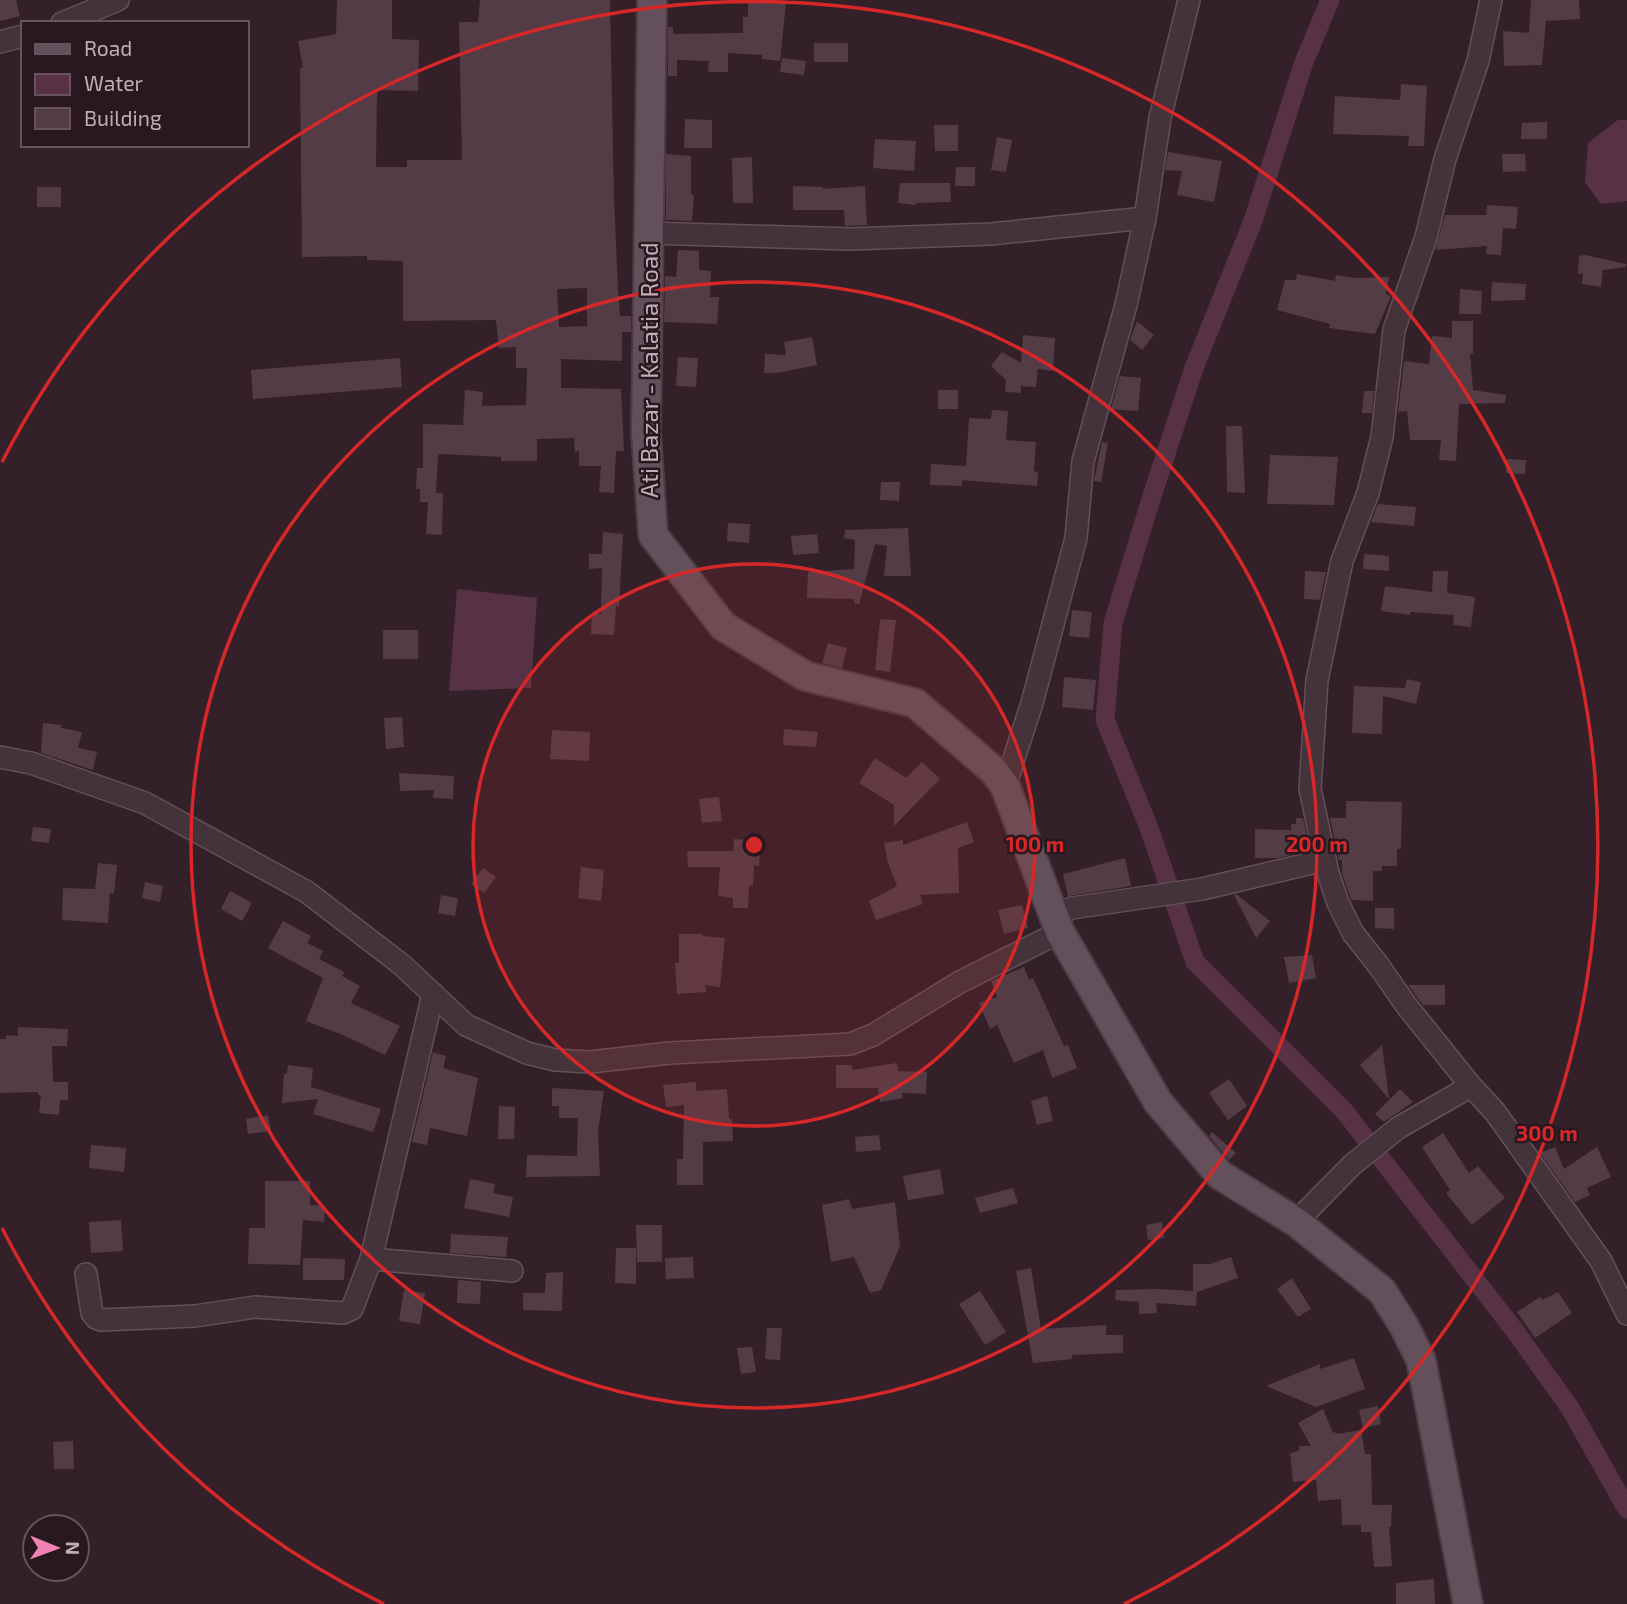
<svg xmlns="http://www.w3.org/2000/svg" width="1627" height="1604" font-family="'Exo 2',sans-serif">
  <style>
    .water { fill: #583244 }
    .lines { fill: none; stroke-linecap: round; stroke-linejoin: round }
    .canal { stroke: #583244; stroke-width: 19 }
    .building { fill: #543c47; fill-rule: evenodd }
    .minor-casing { stroke: #635059; stroke-width: 24 }
    .major-casing { stroke: #4e3c44; stroke-width: 32 }
    .minor { stroke: #44333b; stroke-width: 21 }
    .major { stroke: #64505a; stroke-width: 28 }
    .ring { fill: none; stroke: #d62828; stroke-width: 3.5 }
    .labels { text-anchor: middle; stroke-width: 5; stroke-linejoin: round; paint-order: stroke }
    .street-label { font-size: 24px; fill: #c2acb6; stroke: #291820 }
    .centre { fill: #d62828; stroke: #291820; stroke-width: 3.5 }
    .ring-label { font-size: 21px; text-anchor: middle; font-weight: bold; fill: #d62828; stroke: #291820; stroke-width: 5; stroke-linejoin: round; paint-order: stroke }
  </style>
  <rect width="100%" height="100%" fill="#332029"/>
  <g class="water">
    <path d="M 1618,120 L 1627,120 L 1627,201 L 1601,204 L 1585,182 L 1588,143 Z"/>
    <path d="M 457,589 L 537,598 L 531,688 L 449,691 Z"/>
  </g>
  <g class="lines">
    <path class="canal" d="M 1330,0 L 1304,62 L 1253,221 L 1194,368 L 1152,496 L 1113,623 L 1105,720 L 1149,828 L 1195,962 L 1345,1112 L 1515,1331 L 1570,1408 L 1627,1509"/>
  </g>
  <g class="building">
    <path d="M 0,0 L 16,0 L 20,16 L 0,21 Z"/>
    <path d="M 337,0 L 392,0 L 392,39 L 419,40 L 418,91 L 377,90 L 376,167 L 407,167 L 407,160 L 462,160 L 459,22 L 478,22 L 480,0 L 610,0 L 614,200 L 618,289 L 620,316 L 631,316 L 631,332 L 622,332 L 622,361 L 561,359 L 561,388 L 621,389 L 624,451 L 616,451 L 614,493 L 599,492 L 601,466 L 579,466 L 579,451 L 575,452 L 574,438 L 537,439 L 537,461 L 501,461 L 501,457 L 441,454 L 438,455 L 436,493 L 443,493 L 442,535 L 426,534 L 428,502 L 420,502 L 420,489 L 416,489 L 417,468 L 423,468 L 423,424 L 463,425 L 465,390 L 483,392 L 482,406 L 526,405 L 527,368 L 516,368 L 516,347 L 499,348 L 496,320 L 403,321 L 403,261 L 367,260 L 367,256 L 302,257 L 300,68 L 303,68 L 298,41 L 336,34 ZM 587,288 L 587,326 L 559,327 L 557,289 Z"/>
    <path d="M 748,0 L 773,0 L 773,3 L 786,3 L 780,61 L 762,59 L 762,55 L 728,53 L 728,72 L 708,72 L 709,61 L 677,60 L 677,76 L 668,76 L 668,27 L 673,27 L 673,34 L 743,33 L 743,17 L 748,17 Z"/>
    <path d="M 1531,0 L 1579,0 L 1580,19 L 1546,21 L 1542,65 L 1504,66 L 1503,31 L 1529,33 Z"/>
    <rect x="814" y="43" width="34" height="19"/>
    <path d="M 782,58 L 806,61 L 804,75 L 780,72 Z"/>
    <path d="M 1401,84 L 1427,86 L 1424,146 L 1408,146 L 1409,136 L 1333,134 L 1335,96 L 1400,100 Z"/>
    <path d="M 685,119 L 712,120 L 712,148 L 684,148 Z"/>
    <path d="M 1547,122 L 1547,139 L 1521,139 L 1522,123 Z"/>
    <path d="M 934,125 L 958,125 L 958,151 L 935,151 Z"/>
    <path d="M 997,137 L 1012,140 L 1006,172 L 991,170 Z"/>
    <path d="M 875,139 L 916,141 L 914,171 L 873,168 Z"/>
    <path d="M 1168,152 L 1222,161 L 1214,202 L 1177,195 L 1182,171 L 1165,170 Z"/>
    <path d="M 666,154 L 691,156 L 691,194 L 694,195 L 692,221 L 666,220 Z"/>
    <path d="M 1502,154 L 1525,154 L 1526,171 L 1503,172 Z"/>
    <path d="M 752,157 L 753,203 L 733,203 L 732,158 Z"/>
    <path d="M 956,167 L 975,167 L 975,186 L 955,186 Z"/>
    <path d="M 900,183 L 950,183 L 951,202 L 916,203 L 915,205 L 898,203 Z"/>
    <path d="M 793,186 L 823,187 L 823,189 L 865,186 L 867,225 L 845,226 L 844,210 L 793,210 Z"/>
    <rect x="37" y="187" width="24" height="20"/>
    <path d="M 1487,205 L 1518,207 L 1516,229 L 1503,228 L 1501,255 L 1486,254 L 1487,246 L 1435,250 L 1445,215 L 1486,215 Z"/>
    <path d="M 678,250 L 699,251 L 699,270 L 711,271 L 710,297 L 719,297 L 717,324 L 664,322 L 665,276 L 676,277 Z"/>
    <path d="M 1585,255 L 1626,264 L 1626,267 L 1603,270 L 1601,287 L 1582,284 L 1583,273 L 1578,274 L 1579,256 Z"/>
    <path d="M 1297,274 L 1335,281 L 1336,275 L 1356,278 L 1389,277 L 1386,294 L 1391,296 L 1375,334 L 1329,328 L 1330,324 L 1277,310 L 1285,280 L 1296,280 Z"/>
    <path d="M 1492,282 L 1526,284 L 1525,300 L 1491,301 Z"/>
    <path d="M 1460,289 L 1482,291 L 1481,314 L 1459,314 Z"/>
    <path d="M 1137,321 L 1154,335 L 1142,350 L 1130,340 Z"/>
    <path d="M 1452,321 L 1473,321 L 1473,354 L 1470,353 L 1473,390 L 1506,395 L 1505,403 L 1459,404 L 1456,461 L 1439,460 L 1441,440 L 1410,440 L 1407,411 L 1398,412 L 1404,361 L 1429,364 L 1432,336 L 1452,338 Z"/>
    <path d="M 1023,335 L 1055,338 L 1053,371 L 1038,369 L 1036,387 L 1021,386 L 1021,393 L 1005,392 L 1006,380 L 991,366 L 1002,352 L 1021,363 Z"/>
    <path d="M 812,337 L 817,365 L 777,373 L 764,373 L 765,354 L 786,355 L 784,342 Z"/>
    <path d="M 678,357 L 698,358 L 696,387 L 676,386 Z"/>
    <path d="M 400,358 L 402,387 L 253,399 L 251,370 Z"/>
    <path d="M 1120,376 L 1141,378 L 1138,411 L 1111,409 Z"/>
    <rect x="938" y="390" width="20" height="19"/>
    <path d="M 1364,391 L 1374,391 L 1372,413 L 1362,413 Z"/>
    <path d="M 992,410 L 1008,411 L 1006,440 L 1036,442 L 1034,471 L 1038,472 L 1037,486 L 962,480 L 962,486 L 930,485 L 931,464 L 966,466 L 969,418 L 991,419 Z"/>
    <path d="M 1226,426 L 1242,426 L 1245,493 L 1227,492 Z"/>
    <path d="M 1102,442 L 1108,443 L 1101,482 L 1094,481 Z"/>
    <path d="M 1270,455 L 1338,457 L 1334,505 L 1267,504 Z"/>
    <path d="M 1507,459 L 1526,460 L 1525,474 L 1506,473 Z"/>
    <path d="M 881,482 L 900,482 L 899,501 L 880,500 Z"/>
    <path d="M 1378,504 L 1416,507 L 1414,526 L 1371,522 Z"/>
    <path d="M 728,523 L 750,524 L 749,543 L 727,541 Z"/>
    <path d="M 908,528 L 911,576 L 884,576 L 887,546 L 875,544 L 859,604 L 854,603 L 854,599 L 807,598 L 808,572 L 854,569 L 855,540 L 844,538 L 845,530 Z"/>
    <path d="M 603,532 L 623,534 L 619,606 L 616,606 L 614,635 L 591,634 L 592,613 L 601,614 L 602,568 L 589,569 L 589,554 L 602,554 Z"/>
    <path d="M 817,534 L 819,553 L 793,555 L 791,536 Z"/>
    <path d="M 1364,554 L 1389,556 L 1389,571 L 1363,569 Z"/>
    <path d="M 1305,571 L 1326,572 L 1320,600 L 1304,599 Z"/>
    <path d="M 1433,571 L 1448,571 L 1447,593 L 1475,597 L 1471,627 L 1453,625 L 1454,615 L 1410,612 L 1410,615 L 1381,611 L 1385,586 L 1432,592 Z"/>
    <path d="M 1072,610 L 1092,612 L 1089,638 L 1069,636 Z"/>
    <path d="M 880,619 L 896,620 L 890,672 L 875,670 Z"/>
    <rect x="383" y="630" width="35" height="29"/>
    <path d="M 828,643 L 847,648 L 842,668 L 822,663 Z"/>
    <path d="M 1064,677 L 1096,680 L 1093,710 L 1062,707 Z"/>
    <path d="M 1407,679 L 1421,682 L 1416,704 L 1383,696 L 1382,734 L 1352,733 L 1354,686 L 1405,688 Z"/>
    <path d="M 402,717 L 404,747 L 386,749 L 384,718 Z"/>
    <path d="M 43,723 L 61,725 L 61,728 L 82,732 L 78,748 L 97,752 L 93,770 L 41,753 Z"/>
    <path d="M 784,729 L 818,732 L 816,747 L 783,745 Z"/>
    <path d="M 552,730 L 590,732 L 589,761 L 550,759 Z"/>
    <path d="M 875,758 L 906,778 L 922,762 L 940,779 L 894,826 L 894,805 L 859,783 Z"/>
    <path d="M 399,773 L 454,776 L 453,799 L 433,798 L 434,790 L 400,791 Z"/>
    <path d="M 719,797 L 722,821 L 702,823 L 699,799 Z"/>
    <path d="M 1346,801 L 1402,802 L 1401,849 L 1397,849 L 1397,866 L 1382,866 L 1382,871 L 1373,871 L 1373,901 L 1351,900 L 1342,873 L 1342,860 L 1339,860 L 1330,818 L 1346,818 Z"/>
    <path d="M 1296,818 L 1303,818 L 1310,850 L 1278,858 L 1255,858 L 1255,829 L 1291,830 L 1291,824 L 1296,824 Z"/>
    <path d="M 967,822 L 974,842 L 958,848 L 959,893 L 920,895 L 923,904 L 876,920 L 869,901 L 897,886 L 888,863 L 884,843 L 903,840 L 903,845 Z"/>
    <path d="M 33,827 L 51,829 L 49,843 L 31,841 Z"/>
    <path d="M 734,839 L 761,841 L 759,866 L 754,865 L 753,886 L 749,885 L 748,908 L 733,908 L 733,898 L 718,896 L 720,867 L 688,867 L 687,851 L 733,851 Z"/>
    <path d="M 1125,858 L 1131,886 L 1068,896 L 1063,874 Z"/>
    <path d="M 98,863 L 117,865 L 114,893 L 110,893 L 108,923 L 62,920 L 63,888 L 95,889 Z"/>
    <path d="M 581,867 L 604,870 L 601,901 L 578,898 Z"/>
    <path d="M 483,868 L 496,877 L 484,893 L 471,884 Z"/>
    <path d="M 145,882 L 163,886 L 160,902 L 142,898 Z"/>
    <path d="M 230,891 L 252,903 L 242,921 L 221,909 Z"/>
    <path d="M 1236,894 L 1270,921 L 1256,938 L 1234,895 Z"/>
    <path d="M 441,895 L 458,898 L 455,916 L 438,913 Z"/>
    <path d="M 1022,905 L 1028,928 L 1004,934 L 998,910 Z"/>
    <path d="M 1375,908 L 1394,908 L 1394,929 L 1375,928 Z"/>
    <path d="M 283,921 L 311,936 L 307,943 L 323,951 L 319,959 L 344,972 L 342,976 L 360,986 L 351,1003 L 400,1026 L 385,1055 L 343,1035 L 306,1021 L 323,978 L 268,948 Z"/>
    <path d="M 679,934 L 703,934 L 703,936 L 725,938 L 720,987 L 705,985 L 706,992 L 677,994 L 675,963 L 679,963 Z"/>
    <path d="M 1312,955 L 1316,978 L 1289,983 L 1284,957 Z"/>
    <path d="M 1024,967 L 1029,980 L 1033,978 L 1064,1046 L 1068,1045 L 1077,1068 L 1052,1078 L 1043,1050 L 1014,1063 L 997,1025 L 990,1029 L 979,1003 L 997,997 L 991,981 Z"/>
    <path d="M 1408,985 L 1445,985 L 1445,1005 L 1423,1005 Z"/>
    <path d="M 18,1027 L 68,1029 L 67,1046 L 52,1046 L 53,1082 L 68,1082 L 68,1100 L 60,1100 L 59,1115 L 39,1113 L 41,1095 L 38,1095 L 38,1092 L 0,1093 L 0,1039 L 6,1039 L 6,1035 L 18,1036 Z"/>
    <path d="M 1382,1045 L 1389,1099 L 1360,1065 Z"/>
    <path d="M 433,1052 L 446,1056 L 443,1068 L 478,1078 L 467,1136 L 430,1128 L 427,1145 L 412,1142 Z"/>
    <path d="M 897,1063 L 898,1071 L 927,1072 L 926,1094 L 902,1093 L 903,1098 L 880,1102 L 878,1088 L 836,1088 L 836,1065 L 852,1065 L 852,1070 Z"/>
    <path d="M 288,1065 L 313,1068 L 311,1087 L 381,1109 L 373,1132 L 313,1114 L 318,1099 L 282,1103 L 284,1074 L 287,1074 Z"/>
    <path d="M 1229,1079 L 1247,1106 L 1228,1120 L 1209,1093 Z"/>
    <path d="M 696,1082 L 696,1091 L 727,1089 L 729,1119 L 732,1119 L 733,1141 L 703,1142 L 703,1185 L 677,1185 L 677,1159 L 683,1159 L 684,1105 L 666,1107 L 663,1085 Z"/>
    <path d="M 552,1088 L 604,1091 L 598,1131 L 600,1176 L 526,1177 L 527,1155 L 577,1156 L 578,1118 L 559,1118 L 559,1106 L 552,1106 Z"/>
    <path d="M 1400,1089 L 1413,1102 L 1384,1122 L 1375,1114 Z"/>
    <path d="M 1047,1096 L 1053,1121 L 1037,1125 L 1031,1101 Z"/>
    <path d="M 499,1106 L 515,1107 L 514,1139 L 498,1139 Z"/>
    <path d="M 268,1115 L 271,1131 L 248,1134 L 246,1119 Z"/>
    <path d="M 1212,1132 L 1236,1153 L 1229,1160 L 1209,1136 Z"/>
    <path d="M 1443,1133 L 1469,1173 L 1478,1166 L 1505,1198 L 1472,1225 L 1446,1193 L 1450,1190 L 1422,1147 Z"/>
    <path d="M 879,1135 L 881,1150 L 856,1152 L 855,1137 Z"/>
    <path d="M 91,1145 L 126,1148 L 124,1172 L 89,1168 Z"/>
    <path d="M 1555,1147 L 1564,1169 L 1597,1147 L 1611,1177 L 1587,1188 L 1590,1195 L 1575,1202 L 1540,1153 Z"/>
    <path d="M 940,1169 L 944,1194 L 908,1200 L 903,1176 Z"/>
    <path d="M 470,1179 L 495,1184 L 493,1193 L 513,1197 L 509,1217 L 464,1208 Z"/>
    <path d="M 265,1181 L 310,1181 L 310,1205 L 325,1206 L 324,1222 L 303,1220 L 300,1265 L 248,1264 L 249,1228 L 265,1228 Z"/>
    <path d="M 1013,1188 L 1018,1203 L 980,1213 L 975,1198 Z"/>
    <path d="M 849,1199 L 852,1209 L 895,1202 L 900,1246 L 881,1290 L 870,1293 L 854,1257 L 831,1262 L 822,1205 Z"/>
    <path d="M 121,1220 L 123,1251 L 91,1253 L 89,1222 Z"/>
    <path d="M 1162,1222 L 1164,1238 L 1148,1240 L 1146,1225 Z"/>
    <path d="M 636,1225 L 662,1225 L 662,1262 L 637,1262 Z"/>
    <path d="M 451,1234 L 508,1237 L 506,1257 L 450,1253 Z"/>
    <path d="M 616,1248 L 636,1248 L 636,1284 L 615,1283 Z"/>
    <path d="M 693,1257 L 694,1278 L 666,1279 L 665,1258 Z"/>
    <path d="M 1231,1257 L 1238,1278 L 1197,1292 L 1196,1306 L 1156,1303 L 1157,1313 L 1139,1314 L 1139,1302 L 1115,1300 L 1116,1290 L 1157,1289 L 1193,1291 L 1193,1264 L 1210,1264 Z"/>
    <path d="M 303,1258 L 345,1259 L 344,1280 L 303,1280 Z"/>
    <path d="M 1031,1268 L 1041,1329 L 1106,1325 L 1106,1335 L 1123,1335 L 1123,1353 L 1072,1355 L 1072,1359 L 1033,1363 L 1016,1271 Z"/>
    <path d="M 563,1272 L 562,1311 L 523,1310 L 523,1293 L 545,1293 L 546,1273 Z"/>
    <path d="M 1292,1278 L 1311,1309 L 1298,1317 L 1277,1289 Z"/>
    <path d="M 458,1280 L 481,1282 L 480,1304 L 457,1303 Z"/>
    <path d="M 404,1290 L 425,1293 L 420,1324 L 399,1321 Z"/>
    <path d="M 980,1291 L 1006,1332 L 985,1345 L 959,1304 Z"/>
    <path d="M 1558,1292 L 1572,1313 L 1535,1338 L 1517,1312 L 1540,1297 L 1542,1300 Z"/>
    <path d="M 767,1328 L 782,1328 L 780,1360 L 765,1359 Z"/>
    <path d="M 752,1347 L 756,1372 L 741,1374 L 737,1348 Z"/>
    <path d="M 1354,1358 L 1365,1389 L 1316,1407 L 1266,1386 L 1320,1364 L 1320,1369 Z"/>
    <path d="M 1378,1406 L 1381,1424 L 1363,1428 L 1359,1410 Z"/>
    <path d="M 1323,1409 L 1333,1433 L 1336,1432 L 1337,1434 L 1361,1430 L 1365,1454 L 1371,1454 L 1372,1505 L 1392,1505 L 1391,1527 L 1389,1527 L 1392,1566 L 1374,1567 L 1371,1532 L 1361,1532 L 1361,1525 L 1342,1525 L 1341,1499 L 1318,1501 L 1316,1480 L 1293,1482 L 1290,1453 L 1299,1451 L 1299,1446 L 1311,1446 L 1298,1423 Z"/>
    <path d="M 73,1441 L 74,1469 L 54,1469 L 53,1442 Z"/>
    <path d="M 1434,1579 L 1435,1604 L 1396,1604 L 1396,1583 Z"/>
  </g>
  <g class="lines">
    <g class="minor-casing">
      <g id="minor">
        <path d="M 1491,0 L 1478,61 L 1445,159 L 1426,237 L 1394,330 L 1382,437 L 1368,493 L 1342,561 L 1317,680 L 1310,789 L 1328,873 L 1338,903 L 1353,933 L 1379,966 L 1406,1005 L 1471,1086 L 1495,1112 L 1601,1261 L 1627,1314"/>
        <path d="M 62,23 L 118,0"/>
        <path d="M 0,42 L 23,36"/>
        <path d="M 649,233 L 850,239 L 991,234 L 1145,218"/>
        <path d="M 0,757 L 31,763 L 145,803 L 307,892 L 402,965 L 466,1025 L 527,1053 L 555,1060 L 590,1062 L 670,1053 L 850,1044 L 873,1035 L 960,982 L 1060,932"/>
        <path d="M 1005,786 L 1032,703 L 1076,538 L 1083,461 L 1126,305 L 1145,218 L 1160,118 L 1189,0"/>
        <path d="M 1054,916 L 1072,908 L 1202,889 L 1325,860"/>
        <path d="M 433,994 L 371,1259 L 512,1271"/>
        <path d="M 1296,1222 L 1352,1165 L 1398,1128 L 1471,1086"/>
        <path d="M 86,1274 L 92,1313 L 96,1318 L 101,1320 L 195,1316 L 255,1307 L 343,1313 L 352,1309 L 371,1259"/>
      </g>
    </g>
    <g class="major-casing">
      <path id="major" d="M 652,0 L 646,433 L 653,535 L 723,626 L 805,676 L 915,703 L 994,771 L 1005,786 L 1060,932 L 1158,1102 L 1220,1175 L 1296,1222 L 1382,1291 L 1404,1326 L 1421,1360 L 1468,1604"/>
    </g>
    <use href="#minor" class="minor"/>
    <use href="#major" class="major"/>
  </g>
  <circle cx="754" cy="845" r="281" fill="#d62828" fill-opacity=".12"/>
  <g class="ring">
    <circle cx="754" cy="845" r="281"/>
    <circle cx="754" cy="845" r="563"/>
    <path d="M384 1604A844 844 0 0 1 2 1228M2 462A844 844 0 1 1 1124 1604"/>
  </g>
  <g class="labels">
    <g class="street-label">
      <text transform="translate(650 370) rotate(-90)" y="8">Ati Bazar - Kalatia Road</text>
    </g>
  </g>
  <circle cx="754" cy="845" r="10" class="centre"/>
  <g class="ring-label">
    <text x="1035" y="852">100 m</text>
    <text x="1317" y="852">200 m</text>
    <text x="1547" y="1141">300 m</text>
  </g>
  <rect x="21" y="21" width="228" height="126" fill="#291820" stroke="#66535c" stroke-width="2"/>
  <rect x="35" y="44" width="35" height="10" fill="#64505a" stroke="#66535c" stroke-width="2"/>
  <text x="84" y="56" font-size="21" fill="#c2acb6">Road</text>
  <rect x="35" y="74" width="35" height="21" fill="#583244" stroke="#66535c" stroke-width="2"/>
  <text x="84" y="91" font-size="21" fill="#c2acb6">Water</text>
  <rect x="35" y="108" width="35" height="21" fill="#543c47" stroke="#66535c" stroke-width="2"/>
  <text x="84" y="126" font-size="21" fill="#c2acb6">Building</text>
  <g transform="translate(56 1548) rotate(91)"><circle r="33" fill="#291820" stroke="#66535c" stroke-width="2"/>
  <path d="M0-5L12 26L0 18L-12 26Z" fill="#f182b3"/>
  <text y="-10" font-size="19" font-weight="bold" text-anchor="middle" fill="#c2acb6">N</text>
  </g>
</svg>
